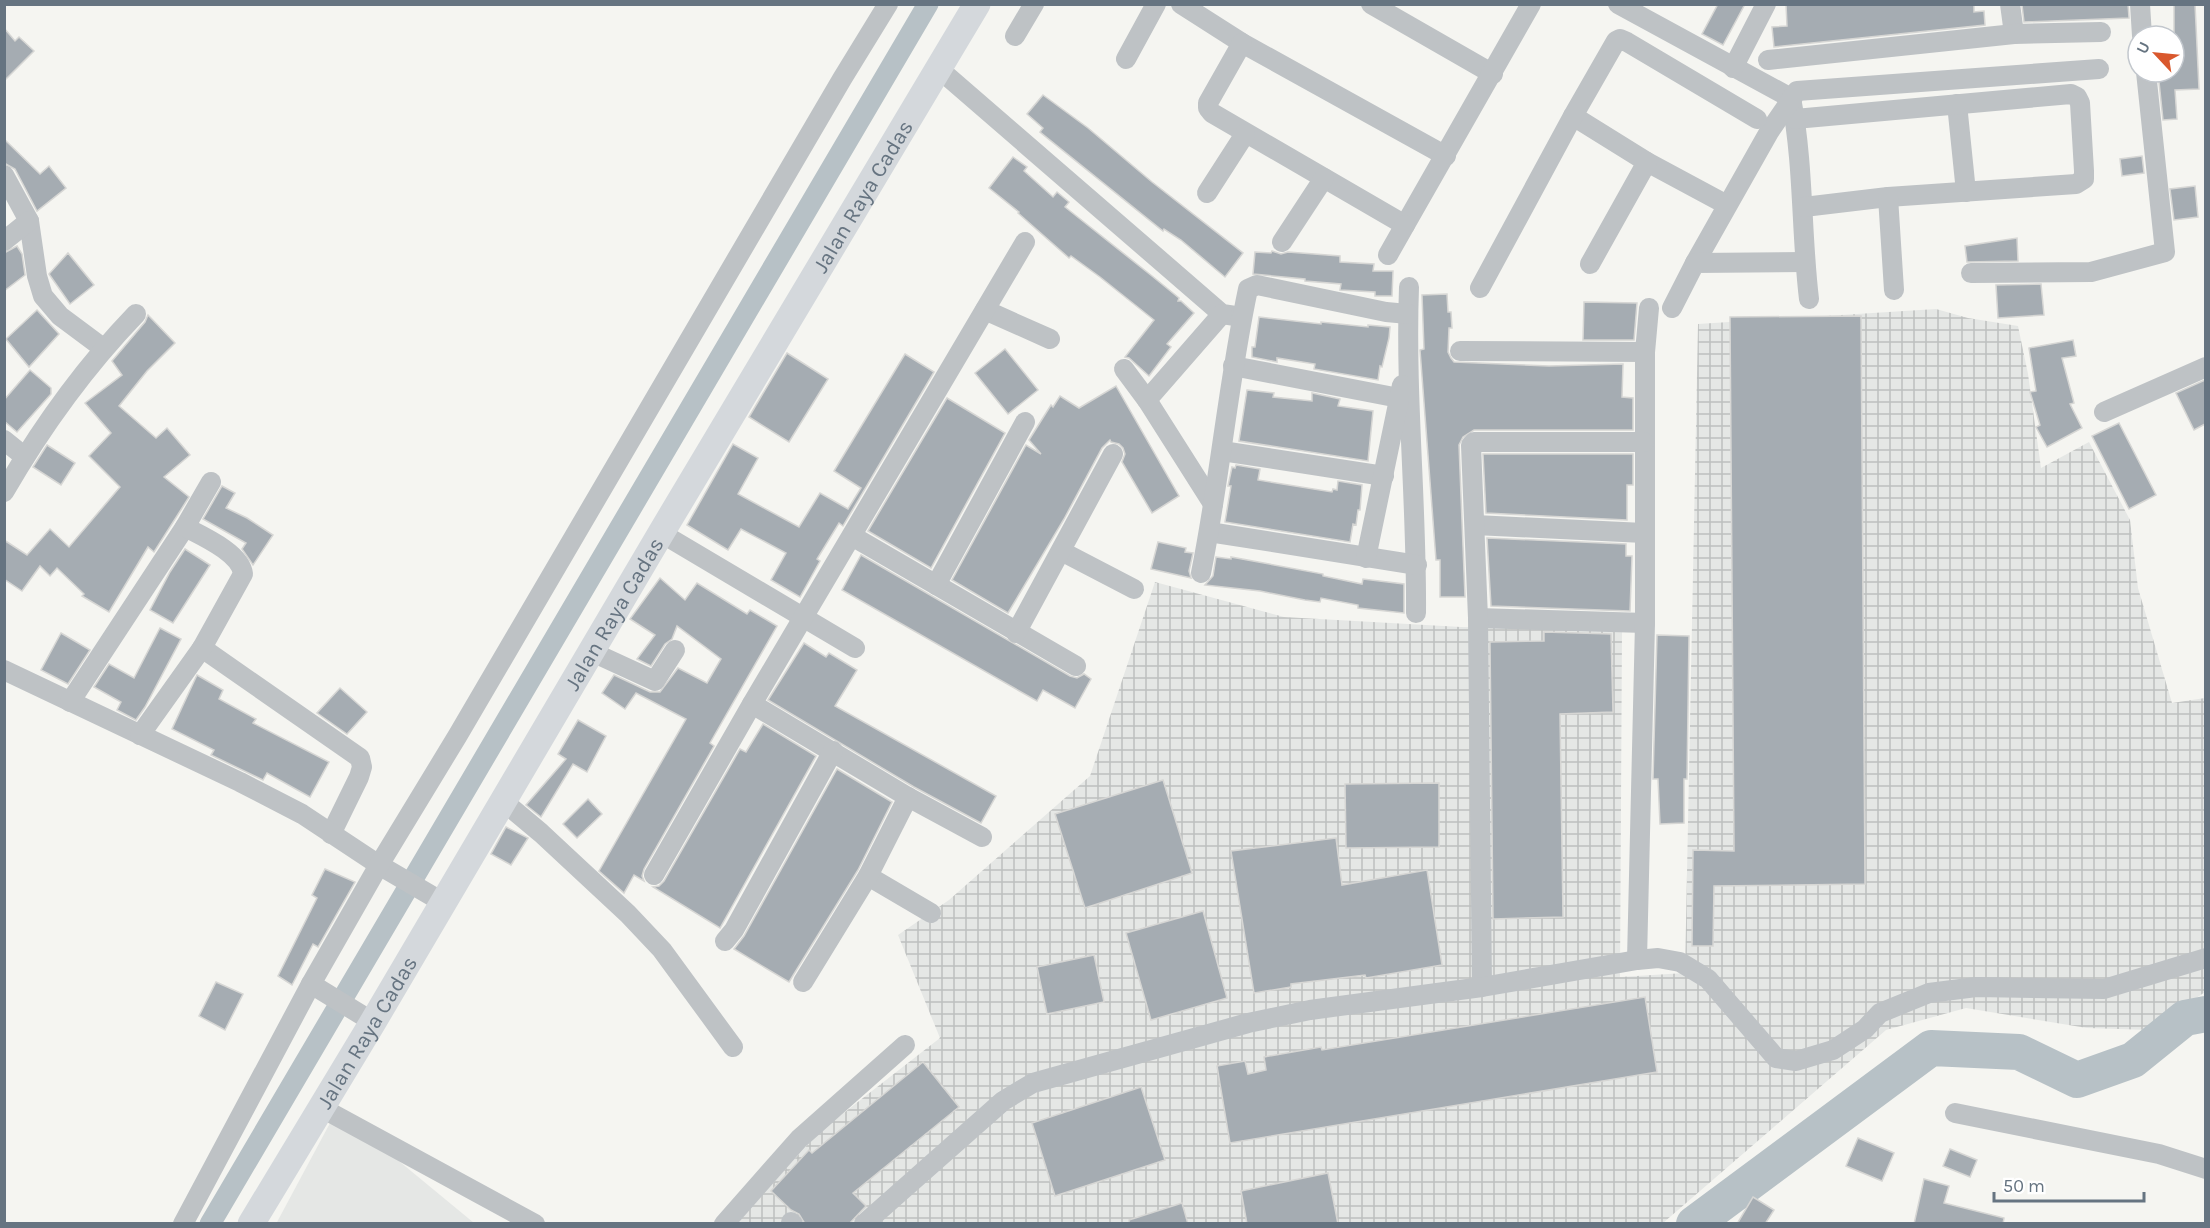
<svg xmlns="http://www.w3.org/2000/svg" width="2210" height="1228" font-family="Karla,sans-serif">
  <style>
    .built { fill: #e5e7e5 }
    .industrial { fill: url(#industrial-grid) }
    .lines { fill: none; stroke-linecap: round; stroke-linejoin: round }
    .canal { stroke: #b7c1c6; stroke-width: 21 }
    .river { stroke: #b7c1c6; stroke-width: 36 }
    .building { fill: #a5acb2; stroke: #d6d6d4; stroke-width: 1.5 }
    .street { stroke: #bec2c5; stroke-width: 20 }
    .secondary { stroke: #d4d8dc; stroke-width: 27 }
    .labels { text-anchor: middle; stroke-width: 6; stroke-linejoin: round; paint-order: stroke }
    .street-label { font-size: 22px; fill: #667481; stroke: #fff }
  </style>
  <defs>
    <pattern id="industrial-grid" width="8" height="8" patternUnits="userSpaceOnUse" patternTransform="scale(1.5)"><rect width="8" height="8" fill="#e5e7e5"/><path d="M0 4h8M4 0v8" fill="none" stroke="#bdc0bf"/></pattern>
  </defs>
  <rect width="100%" height="100%" fill="#f5f5f1"/>
  <path class="built" d="M 337,1110 L 474,1223 L 276,1224 Z"/>
  <path class="industrial" d="M 1936,309 L 1968,318 L 2018,326 L 2028,374 L 2041,468 L 2089,442 L 2130,520 L 2138,588 L 2172,703 L 2205,698 L 2205,992 L 2150,1030 L 2087,1028 L 1966,1008 L 1886,1030 L 1663,1223 L 736,1224 L 818,1133 L 940,1038 L 898,935 L 949,900 L 1090,776 L 1155,582 L 1284,617 L 1461,627 L 1622,631 L 1620,977 L 1685,973 L 1698,324 Z"/>
  <g class="lines">
    <path class="canal" d="M 210,1224 L 928,4"/>
    <path class="river" d="M 1694,1224 L 1931,1048 L 2019,1052 L 2077,1080 L 2133,1060 L 2185,1018 L 2206,1014"/>
  </g>
  <g class="building">
    <path d="M 1718,4 L 1745,4 L 1723,45 L 1702,34 Z"/>
    <path d="M 1786,4 L 1974,4 L 1974,12 L 1984,11 L 1985,25 L 1774,47 L 1772,27 L 1787,26 Z"/>
    <path d="M 2128,4 L 2129,18 L 2024,22 L 2022,5 Z"/>
    <path d="M 2174,4 L 2195,4 L 2199,89 L 2175,90 L 2177,119 L 2163,120 L 2158,72 L 2174,72 Z"/>
    <path d="M 4,28 L 15,41 L 19,37 L 34,51 L 4,81 Z"/>
    <path d="M 1043,95 L 1088,128 L 1152,182 L 1243,253 L 1225,277 L 1181,240 L 1164,229 L 1163,231 L 1040,132 L 1043,128 L 1027,114 Z"/>
    <path d="M 4,139 L 40,174 L 49,166 L 66,188 L 37,211 L 15,169 L 4,163 Z"/>
    <path d="M 2142,156 L 2144,173 L 2122,176 L 2120,159 Z"/>
    <path d="M 1013,157 L 1027,167 L 1024,171 L 1053,197 L 1057,192 L 1069,202 L 1065,207 L 1152,276 L 1179,298 L 1178,301 L 1181,301 L 1194,313 L 1167,344 L 1171,347 L 1149,376 L 1129,358 L 1125,357 L 1154,320 L 1100,277 L 1071,256 L 1069,258 L 1018,213 L 1019,212 L 989,188 Z"/>
    <path d="M 2195,186 L 2198,217 L 2174,220 L 2170,189 Z"/>
    <path d="M 2017,238 L 2018,261 L 1967,262 L 1965,246 Z"/>
    <path d="M 17,246 L 22,254 L 25,275 L 4,291 L 4,253 Z"/>
    <path d="M 1272,251 L 1281,254 L 1288,252 L 1340,256 L 1340,262 L 1374,264 L 1373,271 L 1393,271 L 1392,296 L 1375,296 L 1375,292 L 1340,290 L 1341,284 L 1305,281 L 1305,279 L 1253,274 L 1255,252 L 1271,253 Z"/>
    <path d="M 68,253 L 94,285 L 70,304 L 49,274 Z"/>
    <path d="M 2041,284 L 2044,315 L 1998,318 L 1996,285 Z"/>
    <path d="M 1447,294 L 1448,312 L 1451,312 L 1452,328 L 1449,328 L 1448,352 L 1451,358 L 1454,362 L 1549,366 L 1623,364 L 1622,397 L 1633,398 L 1633,430 L 1474,430 L 1463,437 L 1459,445 L 1465,597 L 1440,597 L 1440,560 L 1436,560 L 1420,350 L 1424,349 L 1422,295 Z"/>
    <path d="M 1584,302 L 1637,303 L 1634,340 L 1583,340 Z"/>
    <path d="M 37,310 L 59,334 L 29,367 L 6,339 Z"/>
    <path d="M 148,315 L 175,343 L 147,371 L 119,406 L 156,438 L 167,428 L 190,455 L 164,477 L 189,497 L 154,552 L 148,547 L 109,612 L 82,596 L 84,594 L 57,568 L 50,576 L 40,566 L 22,591 L 4,579 L 4,540 L 27,555 L 50,529 L 69,547 L 120,487 L 89,456 L 111,433 L 85,403 L 122,375 L 112,361 L 145,322 Z"/>
    <path d="M 1861,316 L 1865,884 L 1714,886 L 1713,946 L 1692,946 L 1693,850 L 1734,851 L 1730,317 Z"/>
    <path d="M 1259,317 L 1321,324 L 1321,322 L 1368,327 L 1368,325 L 1390,327 L 1389,338 L 1382,367 L 1380,366 L 1378,380 L 1314,369 L 1315,364 L 1277,358 L 1277,362 L 1252,357 L 1252,347 L 1255,347 Z"/>
    <path d="M 2073,340 L 2076,356 L 2062,358 L 2074,403 L 2070,404 L 2082,428 L 2047,447 L 2036,427 L 2040,425 L 2030,392 L 2036,391 L 2029,348 Z"/>
    <path d="M 1005,349 L 1038,390 L 1008,414 L 975,373 Z"/>
    <path d="M 787,353 L 828,379 L 789,442 L 749,417 Z"/>
    <path d="M 905,354 L 934,372 L 843,526 L 839,523 L 817,559 L 820,561 L 800,597 L 771,580 L 786,553 L 741,529 L 728,550 L 687,525 L 733,444 L 758,458 L 738,494 L 799,527 L 820,493 L 848,509 L 861,488 L 834,471 Z"/>
    <path d="M 30,370 L 51,388 L 51,394 L 17,432 L 4,421 L 4,400 Z"/>
    <path d="M 2205,380 L 2205,424 L 2194,430 L 2176,393 Z"/>
    <path d="M 1116,386 L 1179,496 L 1152,513 L 1122,462 L 1125,454 L 1123,448 L 1119,444 L 1111,442 L 1110,440 L 1102,448 L 1064,519 L 1008,613 L 952,580 L 1026,445 L 1041,454 L 1029,440 L 1051,405 L 1053,407 L 1060,396 L 1079,408 Z"/>
    <path d="M 1247,390 L 1274,393 L 1273,397 L 1312,401 L 1312,393 L 1340,399 L 1338,406 L 1373,411 L 1368,461 L 1239,441 Z"/>
    <path d="M 947,398 L 1005,433 L 931,568 L 868,531 Z"/>
    <path d="M 2119,423 L 2156,495 L 2129,509 L 2092,436 Z"/>
    <path d="M 47,445 L 75,463 L 61,485 L 33,467 Z"/>
    <path d="M 1483,454 L 1633,454 L 1633,485 L 1627,485 L 1627,520 L 1486,513 Z"/>
    <path d="M 1236,465 L 1260,469 L 1258,480 L 1332,492 L 1333,489 L 1337,490 L 1338,481 L 1362,485 L 1360,510 L 1358,510 L 1356,525 L 1353,524 L 1350,542 L 1225,522 L 1231,486 L 1228,486 L 1232,467 L 1235,468 Z"/>
    <path d="M 222,486 L 235,493 L 226,508 L 247,518 L 273,535 L 253,565 L 242,549 L 246,543 L 203,519 Z"/>
    <path d="M 1487,538 L 1626,544 L 1626,556 L 1632,556 L 1630,611 L 1491,606 Z"/>
    <path d="M 1158,542 L 1186,548 L 1185,552 L 1193,553 L 1189,571 L 1191,578 L 1151,569 Z"/>
    <path d="M 185,549 L 210,565 L 173,623 L 150,610 L 170,572 Z"/>
    <path d="M 861,555 L 1070,676 L 1077,678 L 1084,674 L 1091,679 L 1075,708 L 1043,690 L 1037,701 L 842,590 Z"/>
    <path d="M 1216,557 L 1231,559 L 1231,557 L 1323,574 L 1323,576 L 1362,584 L 1363,579 L 1404,584 L 1404,613 L 1358,608 L 1358,605 L 1321,598 L 1320,602 L 1305,600 L 1260,591 L 1205,585 L 1213,576 Z"/>
    <path d="M 660,578 L 685,600 L 697,583 L 747,614 L 750,610 L 777,626 L 710,743 L 714,746 L 644,869 L 642,876 L 644,881 L 634,875 L 624,893 L 599,871 L 686,719 L 636,693 L 625,709 L 602,693 L 614,675 L 650,692 L 660,692 L 678,668 L 707,683 L 721,659 L 677,626 L 672,639 L 665,644 L 651,666 L 637,659 L 655,635 L 630,619 Z"/>
    <path d="M 160,628 L 181,639 L 145,707 L 136,720 L 117,710 L 121,702 L 94,687 L 109,664 L 134,678 Z"/>
    <path d="M 1544,632 L 1611,634 L 1613,712 L 1560,714 L 1563,917 L 1493,919 L 1490,642 L 1544,641 Z"/>
    <path d="M 61,633 L 90,650 L 68,684 L 41,670 Z"/>
    <path d="M 1657,635 L 1689,636 L 1687,779 L 1684,779 L 1684,823 L 1660,824 L 1658,779 L 1653,779 Z"/>
    <path d="M 804,643 L 826,657 L 829,653 L 857,670 L 835,706 L 996,796 L 981,823 L 914,787 L 768,700 Z"/>
    <path d="M 197,675 L 223,690 L 219,699 L 256,719 L 253,723 L 329,762 L 310,797 L 267,773 L 263,780 L 211,755 L 214,750 L 172,729 Z"/>
    <path d="M 340,688 L 367,712 L 347,734 L 317,713 Z"/>
    <path d="M 578,720 L 606,736 L 587,772 L 573,764 L 541,817 L 526,805 L 566,759 L 558,754 Z"/>
    <path d="M 763,724 L 816,756 L 720,928 L 653,887 L 659,886 L 664,881 L 740,749 L 746,752 Z"/>
    <path d="M 837,769 L 892,802 L 858,870 L 789,982 L 734,949 L 744,936 Z"/>
    <path d="M 1163,780 L 1192,873 L 1085,908 L 1055,814 Z"/>
    <path d="M 1439,783 L 1439,847 L 1346,848 L 1345,784 Z"/>
    <path d="M 588,799 L 602,814 L 577,838 L 563,824 Z"/>
    <path d="M 506,827 L 528,838 L 511,865 L 491,854 Z"/>
    <path d="M 1336,838 L 1342,885 L 1427,870 L 1442,965 L 1366,978 L 1365,975 L 1291,984 L 1291,987 L 1254,993 L 1231,851 Z"/>
    <path d="M 325,869 L 355,882 L 318,947 L 313,944 L 292,985 L 278,976 L 317,898 L 312,895 Z"/>
    <path d="M 1203,911 L 1227,998 L 1151,1020 L 1126,933 Z"/>
    <path d="M 1094,955 L 1104,1002 L 1047,1014 L 1037,967 Z"/>
    <path d="M 216,982 L 243,994 L 225,1030 L 199,1016 Z"/>
    <path d="M 1645,997 L 1657,1072 L 1230,1143 L 1217,1066 L 1245,1061 L 1248,1074 L 1266,1070 L 1264,1057 L 1321,1047 L 1322,1050 Z"/>
    <path d="M 923,1062 L 959,1107 L 853,1193 L 866,1206 L 849,1224 L 805,1224 L 799,1214 L 791,1210 L 771,1191 L 809,1150 L 812,1153 Z"/>
    <path d="M 1141,1087 L 1165,1160 L 1055,1196 L 1032,1123 Z"/>
    <path d="M 1858,1138 L 1894,1153 L 1882,1181 L 1846,1166 Z"/>
    <path d="M 1950,1149 L 1977,1160 L 1970,1177 L 1943,1166 Z"/>
    <path d="M 1328,1173 L 1338,1224 L 1247,1224 L 1241,1191 Z"/>
    <path d="M 1924,1179 L 1949,1186 L 1944,1203 L 2004,1218 L 2003,1224 L 1914,1224 Z"/>
    <path d="M 1753,1197 L 1774,1210 L 1765,1224 L 1737,1224 Z"/>
    <path d="M 1182,1203 L 1188,1224 L 1129,1224 L 1129,1220 Z"/>
  </g>
  <g class="lines">
    <g class="street">
      <path d="M 1181,4 L 1242,43 L 1446,156"/>
      <path d="M 1371,4 L 1493,74"/>
      <path d="M 1618,4 L 1791,98 C 1804,165 1801,233 1809,299"/>
      <path d="M 2010,4 L 2014,34"/>
      <path d="M 2140,4 L 2142,36"/>
      <path d="M 1015,36 L 1034,4"/>
      <path d="M 1242,43 L 1208,103 L 1208,108 L 1212,113 L 1405,225 L 1531,4"/>
      <path d="M 1126,59 L 1156,4"/>
      <path d="M 1768,60 L 2014,34 L 2101,32"/>
      <path d="M 1733,68 L 1766,4"/>
      <path d="M 939,69 L 1222,314 L 1242,317"/>
      <path d="M 1957,104 L 1966,192"/>
      <path d="M 1573,116 L 1647,162 L 1727,205"/>
      <path d="M 1795,119 L 2071,94 L 2077,97 L 2080,103 L 2084,171 L 2084,179 L 2076,184 L 1888,197 L 1804,207"/>
      <path d="M 4,175 L 29,221 L 37,276 L 43,296 L 60,316 L 103,348"/>
      <path d="M 1207,193 L 1245,134"/>
      <path d="M 1888,197 L 1894,290"/>
      <path d="M 4,241 L 29,221"/>
      <path d="M 1282,242 L 1324,178"/>
      <path d="M 1388,255 L 1405,225"/>
      <path d="M 1695,263 L 1769,132 L 1797,91 L 2099,69"/>
      <path d="M 1590,264 L 1647,162"/>
      <path d="M 1971,273 L 2091,272 L 2165,252 L 2146,72"/>
      <path d="M 1409,287 C 1405,396 1417,505 1416,613"/>
      <path d="M 1480,288 L 1573,116 L 1616,41 L 1620,39 L 1627,42 L 1757,119"/>
      <path d="M 1672,308 L 1695,263 L 1805,262"/>
      <path d="M 985,310 L 1050,339"/>
      <path d="M 1460,351 L 1645,352"/>
      <path d="M 1233,366 L 1399,398"/>
      <path d="M 1124,369 L 1147,400"/>
      <path d="M 2104,412 L 2206,367"/>
      <path d="M 4,440 L 25,457"/>
      <path d="M 1222,451 L 1384,476"/>
      <path d="M 4,492 C 41,428 85,367 136,314"/>
      <path d="M 1213,504 L 1147,400 L 1222,314"/>
      <path d="M 1475,525 L 1644,533"/>
      <path d="M 1209,532 L 1417,565"/>
      <path d="M 661,533 L 855,648"/>
      <path d="M 852,536 L 1076,666"/>
      <path d="M 1061,551 L 1134,589"/>
      <path d="M 1366,558 L 1402,385"/>
      <path d="M 1201,573 C 1220,479 1228,383 1248,289 L 1257,285 L 1386,312 L 1408,314"/>
      <path d="M 936,585 L 1025,422"/>
      <path d="M 1478,618 L 1645,623"/>
      <path d="M 1016,633 L 1113,454"/>
      <path d="M 202,648 L 360,758 L 362,767 L 359,777 L 331,834"/>
      <path d="M 592,652 L 655,681 L 675,650"/>
      <path d="M 4,670 L 240,782 L 302,814 L 379,865 L 444,903"/>
      <path d="M 70,702 L 185,527 L 211,482"/>
      <path d="M 752,704 L 908,797 L 982,837"/>
      <path d="M 140,735 L 202,648 L 243,574 C 241,553 202,536 185,527"/>
      <path d="M 504,802 L 541,833 L 628,914 L 662,950 L 733,1047"/>
      <path d="M 654,875 L 752,704 L 1025,242"/>
      <path d="M 868,876 L 931,913"/>
      <path d="M 725,941 L 734,930 L 833,751"/>
      <path d="M 1637,960 L 1645,623 L 1645,352 L 1649,308"/>
      <path d="M 803,982 L 868,876 L 908,797"/>
      <path d="M 311,984 L 373,1022"/>
      <path d="M 1482,987 L 1478,618 L 1471,445 L 1474,442 L 1644,442"/>
      <path d="M 320,1107 L 535,1224"/>
      <path d="M 1955,1113 L 2159,1154 L 2206,1169"/>
      <path d="M 791,1222 L 793,1224"/>
      <path d="M 183,1224 L 311,984 L 379,865 L 458,735 L 842,79 L 888,4"/>
      <path d="M 724,1224 L 799,1139 L 905,1045"/>
      <path d="M 864,1224 L 1003,1101 L 1033,1083 L 1248,1023 L 1310,1010 L 1482,987 L 1637,960 L 1658,958 L 1680,962 L 1708,979 L 1776,1058 L 1796,1061 L 1833,1050 L 1865,1029 L 1880,1013 L 1929,993 L 1976,987 L 2104,989 L 2206,958"/>
    </g>
    <path class="secondary" id="s1" d="M 251,1224 L 373,1022 L 661,533 L 977,4"/>
  </g>
  <g class="labels">
    <g class="street-label">
      <text dy="8" stroke="none"><textPath href="#s1" startOffset="1196">Jalan Raya Cadas</textPath></text>
      <text dy="8" stroke="none"><textPath href="#s1" startOffset="710">Jalan Raya Cadas</textPath></text>
      <text dy="8" stroke="none"><textPath href="#s1" startOffset="224">Jalan Raya Cadas</textPath></text>
    </g>
  </g>
  <rect width="2210" height="1228" fill="none" stroke="#667481" stroke-width="12"/>
  <g transform="translate(2156 54) rotate(296)"><circle r="28" fill="#ffffff" stroke="#c2c7cd" stroke-width="1.5"/>
  <path d="M0-4.5L10 22L0 15L-10 22Z" fill="#d9582d"/>
  <text y="-9" font-size="16" font-weight="bold" text-anchor="middle" fill="#667481">U</text>
  </g>
  <path d="M1994 1192v9h150v-9" fill="none" stroke="#667481" stroke-width="3"/>
  <text x="2003" y="1192" font-size="18" fill="#667481" stroke="#ffffff" stroke-width="4.5" paint-order="stroke">50 m</text>
</svg>
